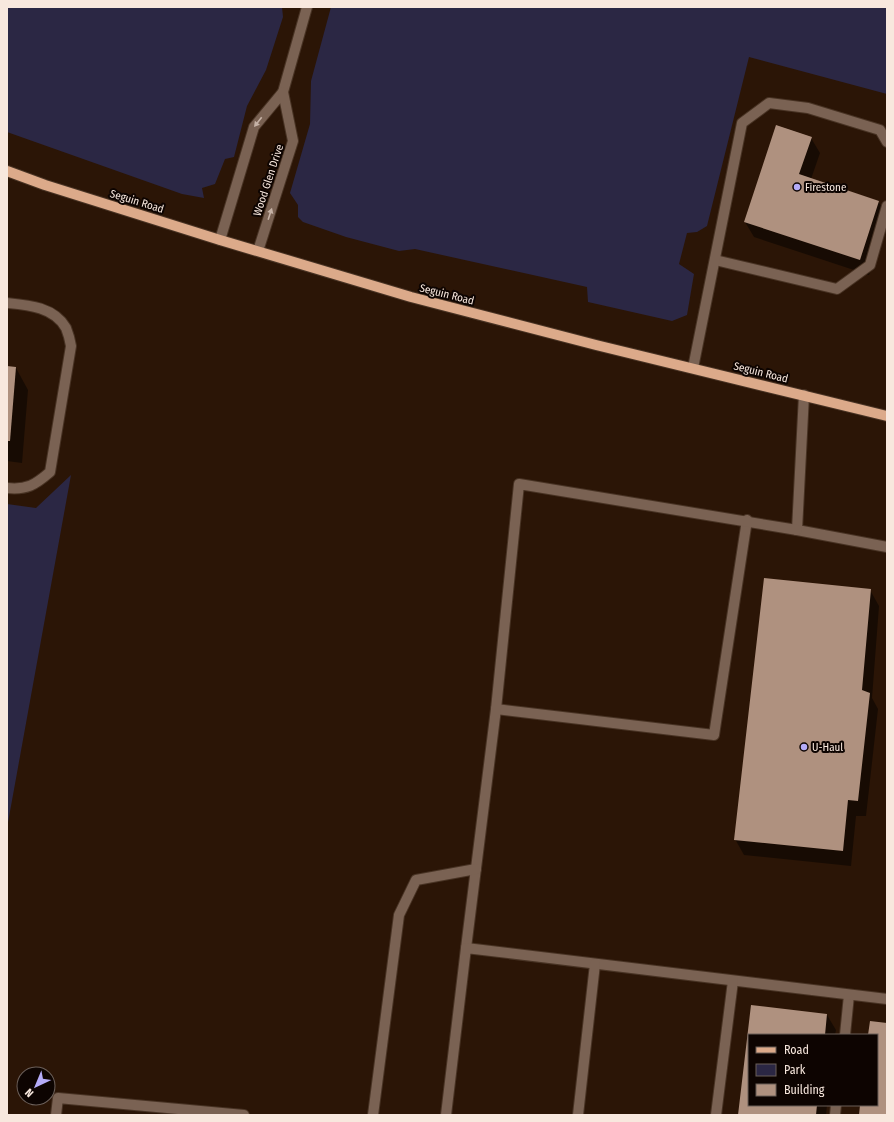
<svg xmlns="http://www.w3.org/2000/svg" width="894" height="1122" font-family="'Fira Sans Condensed',sans-serif">
  <style>
    .green { fill: #2b2744 }
    .shadow { fill: #0007 }
    .building { fill: #af917f }
    .lines { fill: none; stroke-linecap: round; stroke-linejoin: round }
    .lane-casing { stroke: #483324; stroke-width: 12 }
    .street-casing { stroke: #483324; stroke-width: 12 }
    .primary-casing { stroke: #483324; stroke-width: 12 }
    .lane { stroke: #7a6253; stroke-width: 10 }
    .street { stroke: #7a6253; stroke-width: 10 }
    .primary { stroke: #dcaa8a; stroke-width: 10 }
    .oneway { fill: #c6b2a6 }
    .poi-dot { fill: #b5acf8; stroke: #0d0401; stroke-width: 1.5 }
    .labels { text-anchor: middle; stroke-width: 4; stroke-linejoin: round; paint-order: stroke }
    .street-label { font-size: 11px; fill: #f8e8de; stroke: #0d0401 }
    .poi-label { font-size: 11px; fill: #f8e8de; stroke: #0d0401; text-anchor: start }
  </style>
  <rect width="100%" height="100%" fill="#2b1506"/>
  <g class="green">
    <path d="M 7,7 L 282,7 L 283,17 L 266,70 L 247,106 L 234,157 L 225,159 L 215,184 L 202,188 L 204,198 L 182,194 L 7,132 Z"/>
    <path d="M 331,7 L 887,7 L 887,94 L 749,57 L 707,226 L 697,232 L 687,233 L 679,264 L 694,274 L 687,315 L 672,321 L 588,302 L 587,287 L 415,249 L 399,251 L 346,237 L 303,222 L 298,217 L 298,205 L 290,193 L 310,124 L 311,81 Z"/>
    <path d="M 71,475 L 7,828 L 7,504 L 36,508 Z"/>
  </g>
  <g class="shadow">
    <path d="M 811,138 L 820,153 L 811,179 L 878,201 L 887,216 L 869,275 L 754,237 L 745,222 Z"/>
    <path d="M 7,367 L 16,368 L 28,390 L 22,463 L 7,461 Z"/>
    <path d="M 870,590 L 879,606 L 872,698 L 878,709 L 866,816 L 856,816 L 851,866 L 744,855 L 735,839 Z"/>
    <path d="M 752,1006 L 827,1015 L 836,1030 L 835,1035 L 749,1035 L 749,1105 L 827,1105 L 826,1115 L 739,1115 Z"/>
  </g>
  <g class="building">
    <path d="M 776,125 L 812,137 L 799,174 L 879,201 L 860,260 L 744,222 Z"/>
    <path d="M 7,366 L 16,367 L 10,441 L 7,441 Z"/>
    <path d="M 764,578 L 871,589 L 862,690 L 870,693 L 858,801 L 848,800 L 843,851 L 734,840 Z"/>
    <path d="M 751,1005 L 827,1014 L 825,1035 L 749,1035 L 749,1105 L 817,1105 L 816,1115 L 738,1115 Z"/>
    <path d="M 870,1021 L 887,1023 L 887,1115 L 859,1115 L 860,1105 L 877,1105 L 877,1035 L 868,1035 Z"/>
  </g>
  <g class="lines">
    <g class="lane-casing">
      <g id="lane">
        <path d="M 715,260 L 837,289 L 870,265 L 887,206"/>
        <path d="M 7,303 C 28,305 54,307 66,328 C 68,333 70,340 71,346 L 50,472 C 35,485 27,490 7,488"/>
        <path d="M 693,368 L 742,123 L 769,103 L 808,108 L 880,130 L 887,142"/>
        <path d="M 804,395 L 797,530 L 887,547"/>
        <path d="M 496,709 L 714,735 L 747,520"/>
        <path d="M 466,948 L 496,709 L 519,484 L 797,530"/>
        <path d="M 845,1035 L 849,995"/>
        <path d="M 56,1115 L 58,1098 L 244,1115"/>
        <path d="M 373,1115 L 399,915 L 416,880 L 476,869"/>
        <path d="M 446,1115 L 466,948 L 887,999"/>
        <path d="M 578,1115 L 595,964"/>
        <path d="M 716,1115 L 733,981"/>
        <path d="M 835,1115 L 836,1105"/>
      </g>
    </g>
    <g class="street-casing">
      <g id="street">
        <path d="M 220,240 L 254,127 L 283,92 L 307,7"/>
        <path d="M 258,251 L 293,141 L 283,92"/>
      </g>
    </g>
    <g class="primary-casing">
      <path id="primary" d="M 7,171 L 45,185 L 220,240 L 411,297 L 596,345 L 887,416"/>
    </g>
    <use href="#lane" class="lane"/>
    <use href="#street" class="street"/>
    <use href="#primary" class="primary"/>
  </g>
  <defs><path id="oneway-solid" d="M-6-.8H1V-3.2L6.5 0L1 3.2V.8H-6Z"/></defs>
  <g class="oneway">
    <use href="#oneway-solid" transform="translate(258 122) rotate(128)"/>
    <use href="#oneway-solid" transform="translate(270 214) rotate(-72)"/>
  </g>
  <g class="poi-dot">
    <circle cx="797" cy="187" r="4"/>
    <circle cx="804" cy="747" r="4"/>
  </g>
  <g class="labels">
    <g class="street-label">
      <text transform="translate(268 180) rotate(-72)" y="4">Wood Glen Drive</text>
      <text transform="translate(137 201) rotate(17)" y="4">Seguin Road</text>
      <text transform="translate(447 294) rotate(14)" y="4">Seguin Road</text>
      <text transform="translate(761 372) rotate(14)" y="4">Seguin Road</text>
    </g>
    <g class="poi-label">
      <text x="805" y="191">Firestone</text>
      <text x="812" y="751">U-Haul</text>
    </g>
  </g>
  <rect width="894" height="1122" fill="none" stroke="#f8e8de" stroke-width="16"/>
  <rect x="748" y="1034" width="130" height="72" fill="#0d0401" stroke="#6b5f59"/>
  <rect x="756" y="1047" width="20" height="6" fill="#dcaa8a" stroke="#6b5f59"/>
  <text x="784" y="1054" font-size="12" fill="#f8e8de">Road</text>
  <rect x="756" y="1064" width="20" height="12" fill="#2b2744" stroke="#6b5f59"/>
  <text x="784" y="1074" font-size="12" fill="#f8e8de">Park</text>
  <rect x="756" y="1084" width="20" height="12" fill="#af917f" stroke="#6b5f59"/>
  <text x="784" y="1094" font-size="12" fill="#f8e8de">Building</text>
  <g transform="translate(36 1086) rotate(224)"><circle r="19" fill="#0d0401" stroke="#6b5f59"/>
  <path d="M0-3L7 15L0 10L-7 15Z" fill="#b5acf8"/>
  <text y="-6" font-size="11" font-weight="bold" text-anchor="middle" fill="#f8e8de">N</text>
  </g>
</svg>
